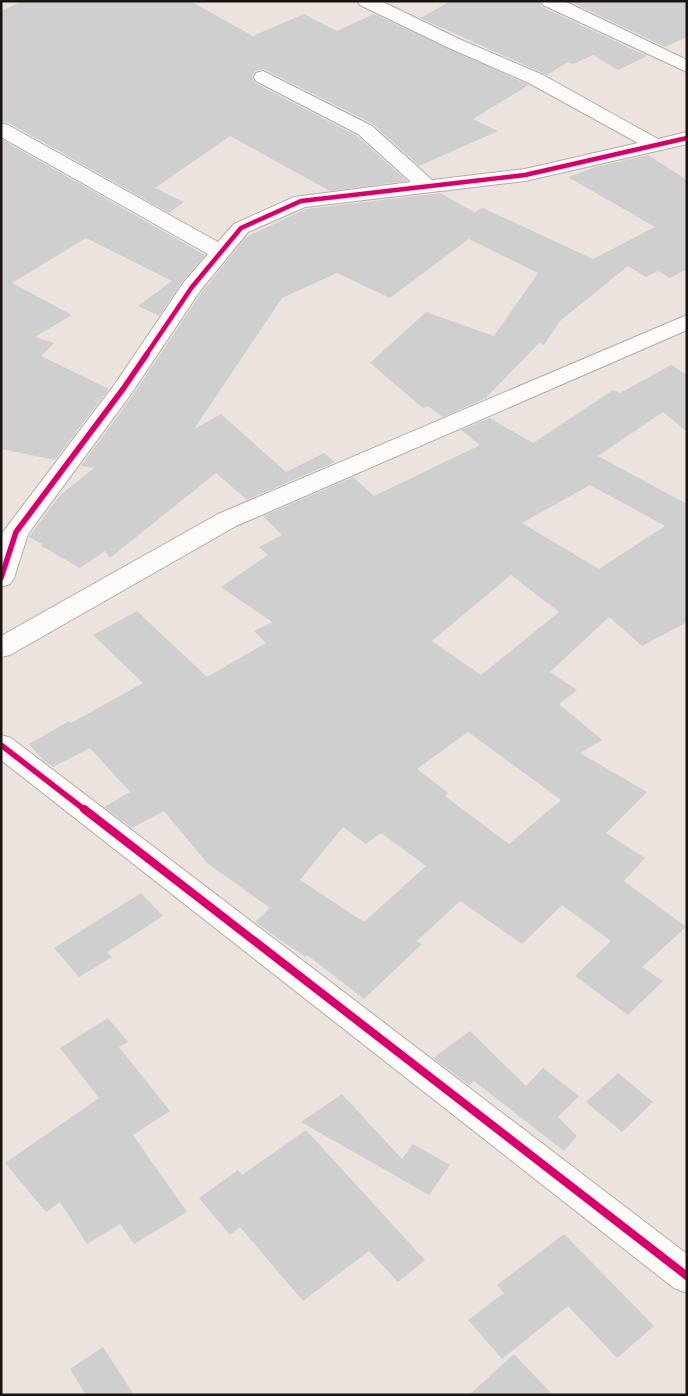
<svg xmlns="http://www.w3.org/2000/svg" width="688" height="1396" font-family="'Public Sans',sans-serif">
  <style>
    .building { fill: #d0cfcf; fill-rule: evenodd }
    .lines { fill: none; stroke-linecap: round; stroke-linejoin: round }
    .minor-casing { stroke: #b3adaa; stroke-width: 2 }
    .minor { fill: #fcfbfa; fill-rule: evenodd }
    .cycleway-far2-casing { stroke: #ffeee8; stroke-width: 7 }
    .cycleway-far1-casing { stroke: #ffeee8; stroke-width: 9 }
    .cycleway-casing { stroke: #ffeee8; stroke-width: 11 }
    .cycleway-far2 { stroke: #d6006c; stroke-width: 4.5 }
    .cycleway-far1 { stroke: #d6006c; stroke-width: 5.5 }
    .cycleway { stroke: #d6006c; stroke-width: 8 }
  </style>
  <rect width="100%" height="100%" fill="#ece3df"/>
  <g class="building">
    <path d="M 23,1 L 190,1 L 253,36 L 304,14 L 337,31 L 374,14 L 529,85 L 473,119 L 498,131 L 419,166 L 373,124 L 264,69 L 255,71 L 252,76 L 255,83 L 357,136 L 407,181 L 330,191 L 230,136 L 155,188 L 184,202 L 169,213 L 9,123 L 1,121 L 1,11 Z"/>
    <path d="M 451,1 L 538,1 L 542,7 L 647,56 L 618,70 L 593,55 L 573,64 L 568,62 L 547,75 L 420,18 Z"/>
    <path d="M 569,1 L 687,1 L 687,37 L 665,47 Z"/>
    <path d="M 1,139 L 205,255 L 183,281 L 159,316 L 138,306 L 172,281 L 86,238 L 12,283 L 72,315 L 35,337 L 54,343 L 41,356 L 109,389 L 55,460 L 1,449 Z"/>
    <path d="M 648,155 L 687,180 L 687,269 L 670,278 L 658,271 L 646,277 L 628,266 L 560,321 L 544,345 L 539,343 L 486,398 L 443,417 L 428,406 L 423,408 L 370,363 L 426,312 L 494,336 L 538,273 L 469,239 L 390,298 L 337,273 L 282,298 L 194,429 L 221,414 L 286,472 L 324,453 L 335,462 L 247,500 L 216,473 L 110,558 L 105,551 L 80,568 L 40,545 L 42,544 L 29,537 L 59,496 L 94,468 L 81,466 L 133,395 L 202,292 L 246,237 L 306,209 L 440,193 L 474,212 L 483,208 L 593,259 L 655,227 L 568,177 L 596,167 Z"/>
    <path d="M 671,365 L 687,375 L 687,432 L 663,412 L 598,456 L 687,504 L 687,622 L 642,646 L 609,617 L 550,672 L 577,690 L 559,704 L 602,740 L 580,753 L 647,792 L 606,833 L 645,858 L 624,881 L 686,927 L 642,967 L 663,981 L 628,1015 L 575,976 L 611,941 L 562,905 L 522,944 L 460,901 L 417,941 L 422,944 L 364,999 L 307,955 L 305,957 L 255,922 L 270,908 L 207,863 L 164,811 L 132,828 L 104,807 L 130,792 L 90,748 L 53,767 L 43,760 L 29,744 L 69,721 L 71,723 L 143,683 L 93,635 L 137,611 L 207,677 L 266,643 L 254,631 L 272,622 L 221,587 L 268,555 L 259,547 L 282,535 L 263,516 L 353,477 L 374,496 L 480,445 L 461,430 L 490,418 L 533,443 L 613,390 L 620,393 ZM 590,485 L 665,526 L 599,569 L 522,523 ZM 511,575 L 559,612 L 481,675 L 432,641 ZM 468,732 L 561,800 L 509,844 L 445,796 L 448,793 L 417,769 ZM 343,827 L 366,844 L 381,833 L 426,866 L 364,922 L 300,880 Z"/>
    <path d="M 141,893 L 163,916 L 107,952 L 112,957 L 79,977 L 54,948 Z"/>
    <path d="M 108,1018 L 128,1042 L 119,1047 L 170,1111 L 133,1135 L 187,1212 L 134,1244 L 120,1224 L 87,1244 L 60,1202 L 46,1212 L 5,1163 L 99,1098 L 60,1048 Z"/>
    <path d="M 470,1031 L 526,1086 L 543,1068 L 579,1096 L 558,1117 L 577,1136 L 564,1151 L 474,1081 L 469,1085 L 433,1058 Z"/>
    <path d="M 618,1073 L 653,1102 L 622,1132 L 586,1102 Z"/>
    <path d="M 342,1094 L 402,1159 L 413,1144 L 450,1165 L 429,1195 L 301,1122 Z"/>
    <path d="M 306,1130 L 425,1260 L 398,1282 L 369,1251 L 303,1301 L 240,1227 L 230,1235 L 199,1198 L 238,1170 L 242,1175 Z"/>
    <path d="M 564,1234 L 654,1326 L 617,1358 L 568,1306 L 502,1359 L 468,1320 L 504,1293 L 497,1285 Z"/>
    <path d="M 103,1347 L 134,1395 L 86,1395 L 70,1369 Z"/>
    <path d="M 514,1354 L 553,1395 L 469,1395 Z"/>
  </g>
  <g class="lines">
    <g class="minor-casing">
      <g id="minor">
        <path d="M 357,1 L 381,1 L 459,39 L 543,75 L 658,139 L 687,132 L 687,144 L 525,181 L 305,207 L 248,232 L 200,291 L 131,394 L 28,534 L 14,578 L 10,584 L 1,587 L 1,539 L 3,532 L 115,384 L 184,282 L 208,254 L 1,137 L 1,123 L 8,125 L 218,242 L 234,224 L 294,197 L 411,182 L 358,134 L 256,81 L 254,77 L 256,73 L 263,71 L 372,126 L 432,180 L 525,169 L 638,143 L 529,83 L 447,47 L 360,5 Z"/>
        <path d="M 540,1 L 564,1 L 687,60 L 687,72 L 543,5 Z"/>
        <path d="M 687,315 L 687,330 L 236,526 L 10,655 L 1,657 L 1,636 L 218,514 Z"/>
        <path d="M 1,735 L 11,738 L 687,1254 L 687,1293 L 674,1288 L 1,760 Z"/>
      </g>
    </g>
    <use href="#minor" class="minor"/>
    <g class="cycleway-far2-casing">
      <path id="cycleway-far2" d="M 146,355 L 192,287 L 241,228 L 301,201 L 525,175 L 687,138"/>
    </g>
    <g class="cycleway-far1-casing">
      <g id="cycleway-far1">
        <path d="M 1,578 L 16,532 L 123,389 L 147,354"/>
        <path d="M 1,745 L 85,810"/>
      </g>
    </g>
    <g class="cycleway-casing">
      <path id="cycleway" d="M 84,809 L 687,1276"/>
    </g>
    <use href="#cycleway-far2" class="cycleway-far2"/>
    <use href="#cycleway-far1" class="cycleway-far1"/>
    <use href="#cycleway" class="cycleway"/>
  </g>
  <rect width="688" height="1396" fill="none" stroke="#191412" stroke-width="5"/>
</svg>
